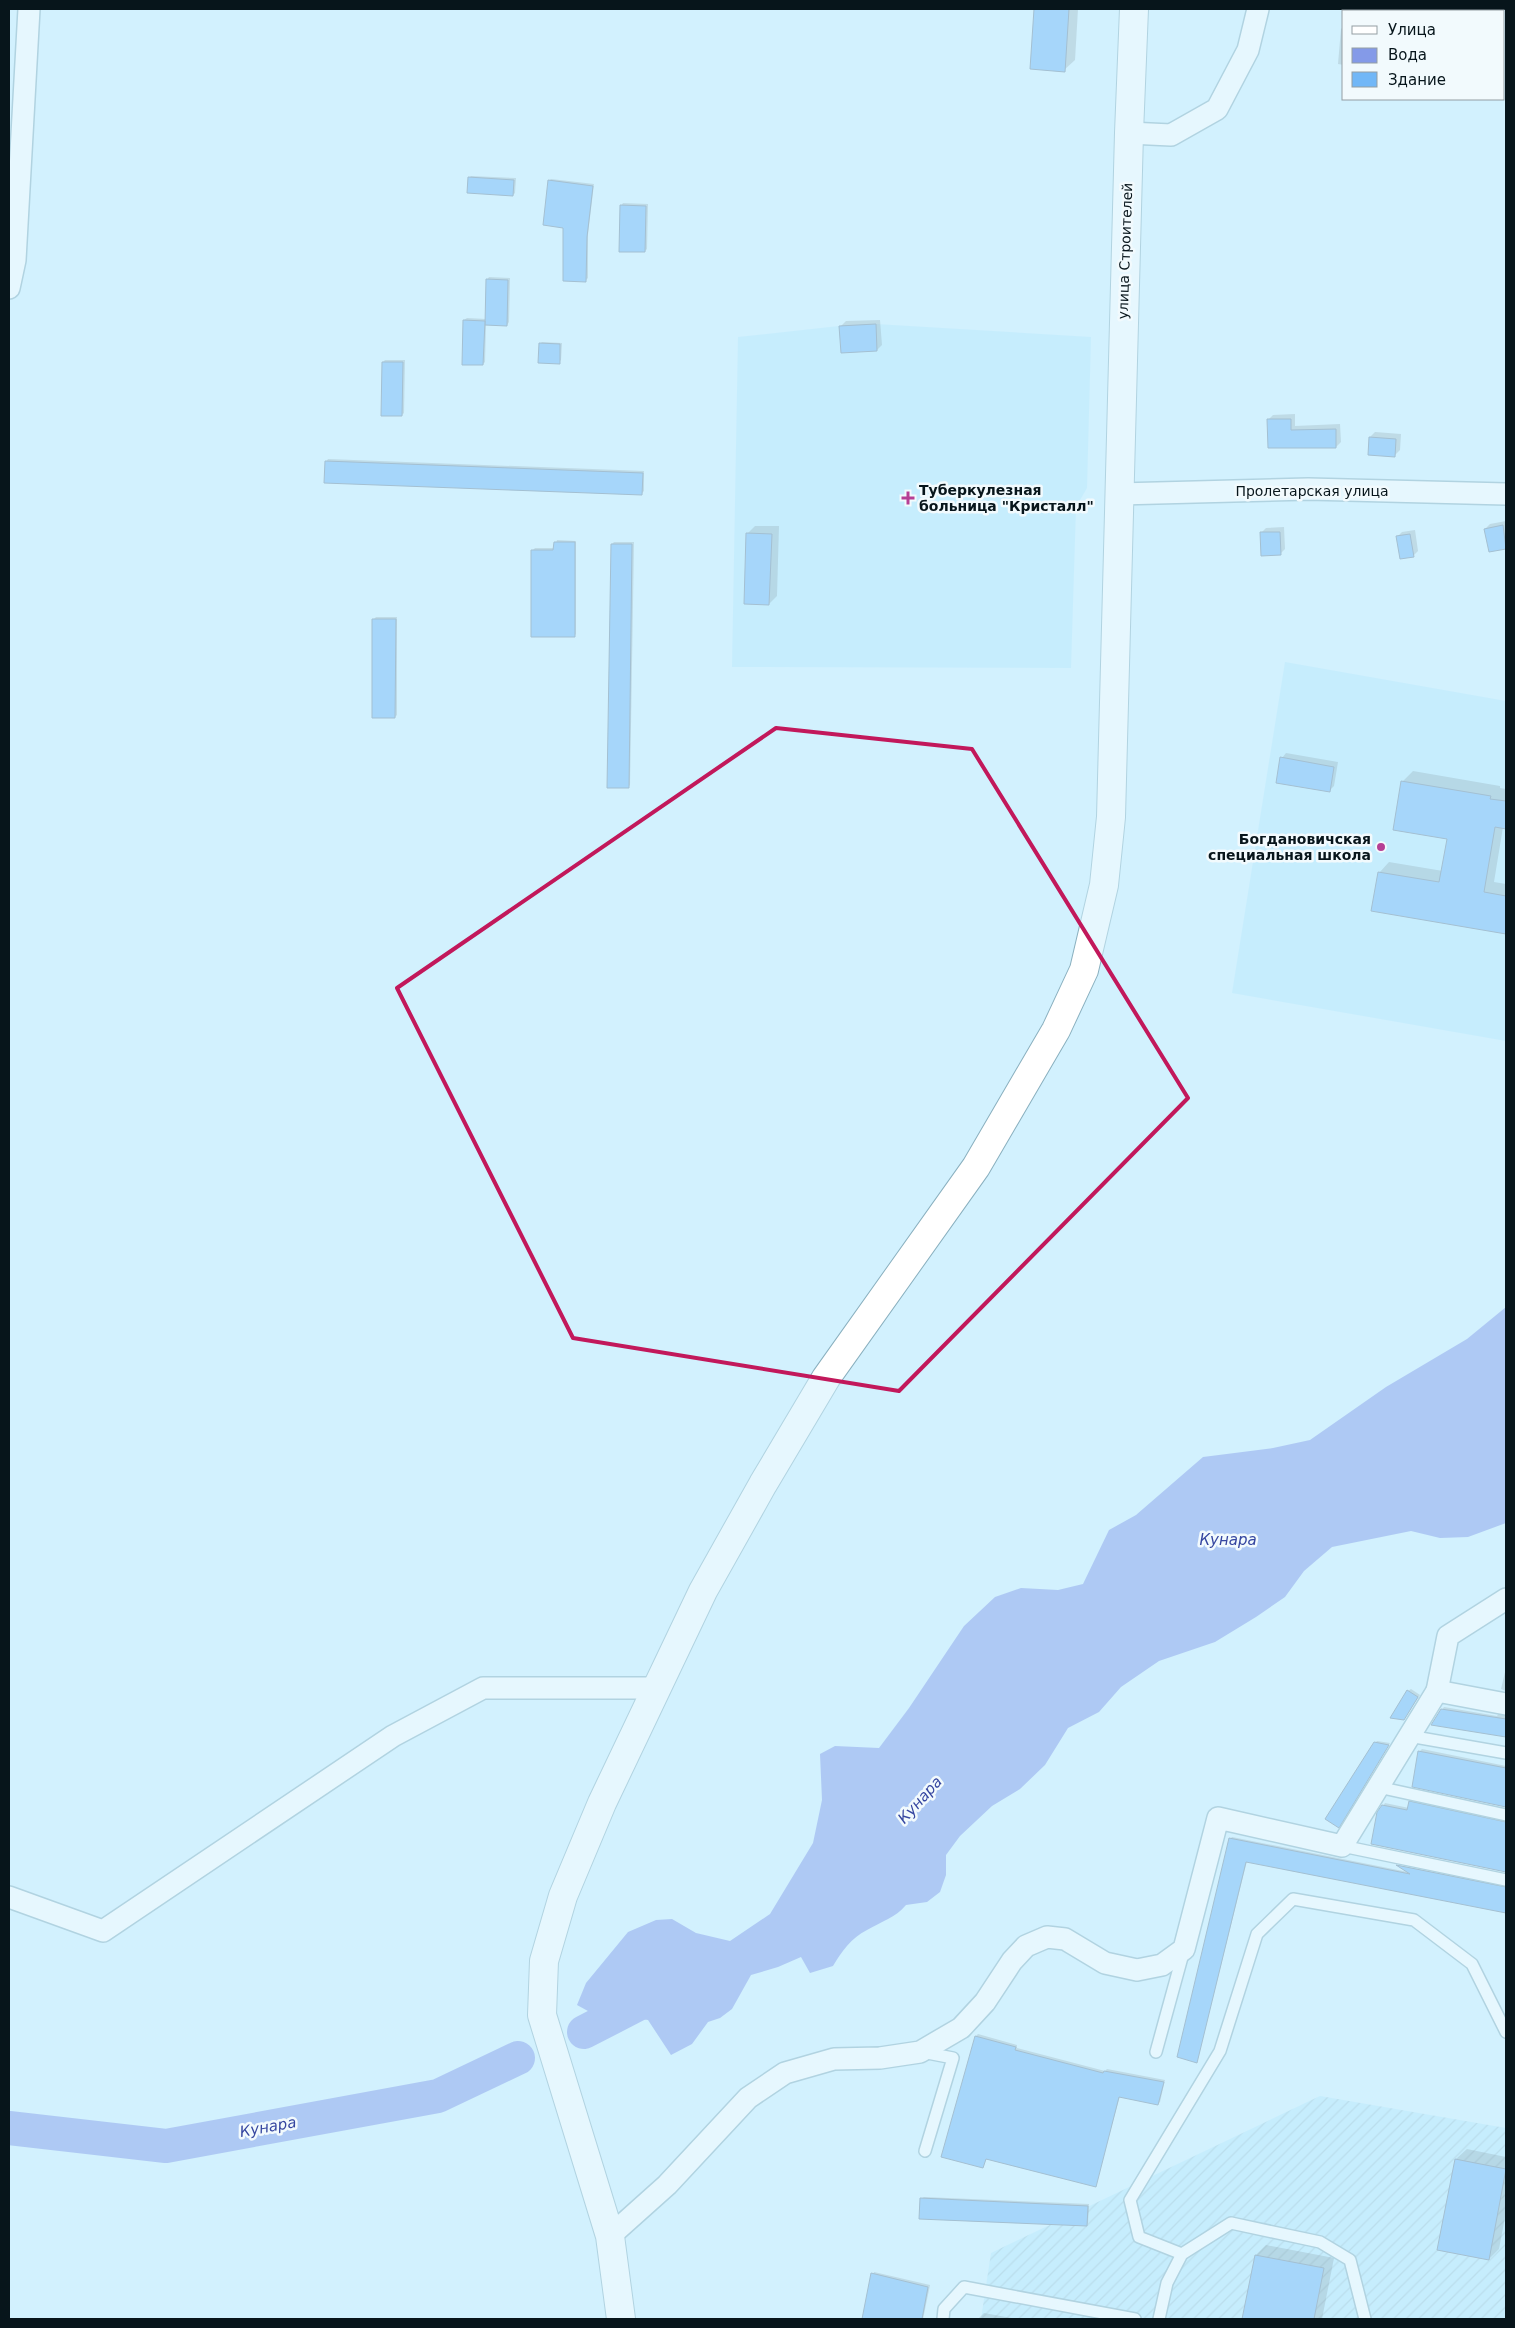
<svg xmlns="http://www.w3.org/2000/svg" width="1515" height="2328" font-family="'DejaVu Sans',sans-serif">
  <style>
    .built { fill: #b9e9fd }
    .industrial { fill: url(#industrial-furrows) }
    .water { fill: #849ae8 }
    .shadow { fill: #0003 }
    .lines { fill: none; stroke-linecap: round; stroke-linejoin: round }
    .river { stroke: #849ae8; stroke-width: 34 }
    .building { fill: #71b7f7; stroke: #6d859d }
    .lane-casing { stroke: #8ab0bf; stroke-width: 14 }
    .street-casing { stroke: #8ab0bf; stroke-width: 24 }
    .secondary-casing { stroke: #8ab0bf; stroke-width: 30 }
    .lane { stroke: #fff; stroke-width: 11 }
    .street { stroke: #fff; stroke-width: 21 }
    .secondary { stroke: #fff; stroke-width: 28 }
    .marked { fill: none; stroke: #c2185b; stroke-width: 4; stroke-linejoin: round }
    .poi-dot { fill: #b63f95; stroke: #f2fafd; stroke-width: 2 }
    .labels { text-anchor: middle; stroke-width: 5; stroke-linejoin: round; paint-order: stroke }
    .street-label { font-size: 14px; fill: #07151b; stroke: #f2fafd }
    .poi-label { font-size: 14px; font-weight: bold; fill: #07151b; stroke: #f2fafd; text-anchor: start }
    .water-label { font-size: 15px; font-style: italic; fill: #3546a0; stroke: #f2fafd }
  </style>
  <defs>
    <pattern id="industrial-furrows" width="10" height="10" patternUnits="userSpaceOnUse" patternTransform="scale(1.25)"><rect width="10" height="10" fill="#b9e9fd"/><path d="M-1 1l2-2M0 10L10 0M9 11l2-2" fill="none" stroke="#9ec7d8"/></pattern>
  </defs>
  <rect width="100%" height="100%" fill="#d2f1fe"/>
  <g class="built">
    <path d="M 876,324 L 1091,337 L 1087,488 L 1076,507 L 1071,668 L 732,667 L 738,337 L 839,326 Z"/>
    <path d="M 1285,662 L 1506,701 L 1506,1041 L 1232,993 Z"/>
  </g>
  <path class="industrial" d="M 1320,2096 L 1506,2128 L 1506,2319 L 981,2319 L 991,2253 Z"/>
  <path class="water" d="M 1506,1307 L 1506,1523 L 1468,1537 L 1440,1538 L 1411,1531 L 1332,1547 L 1304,1571 L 1285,1597 L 1256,1617 L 1215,1642 L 1159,1661 L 1121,1687 L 1099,1712 L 1068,1728 L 1045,1765 L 1020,1789 L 992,1806 L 960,1836 L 946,1855 L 946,1875 L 940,1892 L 927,1902 L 906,1905 C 895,1918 882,1921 867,1930 C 851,1938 842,1951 833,1966 L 810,1973 L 801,1957 L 778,1967 L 751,1975 L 732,2009 L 720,2018 L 708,2022 L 692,2044 L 671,2055 L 648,2020 L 629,2017 L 608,2022 L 577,2005 L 586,1983 L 628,1932 L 656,1920 L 672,1919 L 696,1933 L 730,1941 L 770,1914 L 813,1843 L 822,1800 L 820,1754 L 835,1746 L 879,1748 L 909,1708 L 964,1626 L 995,1597 L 1021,1588 L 1058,1590 L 1083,1584 L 1109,1530 L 1136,1515 L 1203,1457 L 1273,1448 L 1310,1440 L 1386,1387 L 1467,1339 Z"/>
  <g class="shadow">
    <path d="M 1035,9 L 1078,9 L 1075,60 L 1064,70 L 1031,68 Z"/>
    <path d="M 1344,26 L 1344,65 L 1338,64 L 1341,29 Z"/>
    <path d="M 471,176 L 516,178 L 515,193 L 513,195 L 469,178 Z"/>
    <path d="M 551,179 L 594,184 L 588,234 L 588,278 L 586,280 L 565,227 L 549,181 Z"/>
    <path d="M 623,203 L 648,204 L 647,249 L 645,251 L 621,206 Z"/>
    <path d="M 489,277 L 510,278 L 509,322 L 507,325 L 486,324 L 485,362 L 483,364 L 464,320 L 467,318 L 486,319 L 487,280 Z"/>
    <path d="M 880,320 L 882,345 L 877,350 L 841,326 L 846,321 Z"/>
    <path d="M 542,342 L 562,343 L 561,360 L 559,362 L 540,344 Z"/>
    <path d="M 385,360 L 405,360 L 404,413 L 402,415 L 383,362 Z"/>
    <path d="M 1295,414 L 1295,426 L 1340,424 L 1341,442 L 1336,447 L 1269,447 L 1268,420 L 1273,415 Z"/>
    <path d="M 1375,432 L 1401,434 L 1400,450 L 1395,455 L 1370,437 Z"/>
    <path d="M 328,459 L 644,471 L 644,491 L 641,494 L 326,462 Z"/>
    <path d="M 1506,521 L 1506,548 L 1490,551 L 1485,529 L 1490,524 Z"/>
    <path d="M 755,526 L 779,526 L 777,596 L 769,604 L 748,533 Z"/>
    <path d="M 1284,527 L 1285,549 L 1280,554 L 1261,533 L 1266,528 Z"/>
    <path d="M 1415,530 L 1418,551 L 1413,556 L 1397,537 L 1402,532 Z"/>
    <path d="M 557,540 L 576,541 L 576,634 L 574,636 L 533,550 L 535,548 L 555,548 Z"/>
    <path d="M 614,542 L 634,542 L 630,785 L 628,787 L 612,544 Z"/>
    <path d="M 376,617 L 397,617 L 397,715 L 395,717 L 374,619 Z"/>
    <path d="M 1286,753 L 1338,762 L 1334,786 L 1329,791 L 1282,758 Z"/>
    <path d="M 1413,771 L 1500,786 L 1500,788 L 1506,789 L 1506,828 L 1503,827 L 1494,882 L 1506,884 L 1506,932 L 1373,910 L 1379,873 L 1389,862 L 1443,871 L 1448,838 L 1403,781 Z"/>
    <path d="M 1506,1668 L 1506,1691 L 1501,1689 Z"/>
    <path d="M 1411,1689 L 1420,1695 L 1404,1719 L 1408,1691 Z"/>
    <path d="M 1444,1707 L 1497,1716 L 1499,1713 L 1506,1714 L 1506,1735 L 1433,1724 Z"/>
    <path d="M 1377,1741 L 1390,1743 L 1340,1824 L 1375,1743 Z"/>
    <path d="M 1422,1749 L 1506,1766 L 1506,1801 L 1490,1798 L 1420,1751 Z"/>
    <path d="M 1412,1800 L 1486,1816 L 1485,1824 L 1506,1828 L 1506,1871 L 1372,1843 L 1383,1806 L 1385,1803 L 1409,1808 Z"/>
    <path d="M 1232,1837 L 1408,1872 L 1398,1865 L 1506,1885 L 1506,1912 L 1247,1861 L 1197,2061 L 1230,1839 Z"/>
    <path d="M 978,2034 L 1017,2045 L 1017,2048 L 1105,2071 L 1107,2069 L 1165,2080 L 1160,2102 L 1158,2104 L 1120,2096 L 1095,2185 L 987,2158 L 982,2167 L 976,2036 Z"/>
    <path d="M 1467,2149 L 1506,2157 L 1506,2212 L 1499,2249 L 1489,2259 L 1456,2159 Z"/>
    <path d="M 924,2197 L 1089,2204 L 1088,2223 L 1086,2225 L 921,2199 Z"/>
    <path d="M 1266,2245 L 1334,2258 L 1322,2319 L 1243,2319 L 1256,2255 Z"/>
    <path d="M 874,2272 L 930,2285 L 923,2319 L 863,2319 Z"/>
    <path d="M 984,2313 L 1017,2319 L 978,2319 Z"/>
  </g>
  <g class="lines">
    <g class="river">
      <path d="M 584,2032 L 646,2000"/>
      <path d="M 9,2128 L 166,2146 L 438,2096 L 518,2058"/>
    </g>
  </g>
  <g class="building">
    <path d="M 1034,9 L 1069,9 L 1065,72 L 1030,69 Z"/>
    <path d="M 468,177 L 514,180 L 513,196 L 467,193 Z"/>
    <path d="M 548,180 L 593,186 L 587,237 L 586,282 L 563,281 L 563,228 L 543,225 Z"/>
    <path d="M 620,205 L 646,206 L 645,252 L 619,252 Z"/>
    <path d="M 486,279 L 508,280 L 507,326 L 485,325 Z"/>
    <path d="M 463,320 L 485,321 L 483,365 L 462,365 Z"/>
    <path d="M 876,324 L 877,351 L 841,353 L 839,326 Z"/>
    <path d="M 539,343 L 560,344 L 560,364 L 538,363 Z"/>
    <path d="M 382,362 L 403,362 L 402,416 L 381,416 Z"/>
    <path d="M 1267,419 L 1291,419 L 1291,430 L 1336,429 L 1336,448 L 1268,448 Z"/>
    <path d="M 1369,437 L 1396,439 L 1395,457 L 1368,455 Z"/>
    <path d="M 325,461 L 643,473 L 642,495 L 324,483 Z"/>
    <path d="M 1503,525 L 1506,549 L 1489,552 L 1484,529 Z"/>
    <path d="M 1260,532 L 1280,532 L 1281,555 L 1261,556 Z"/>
    <path d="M 746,533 L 772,534 L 769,605 L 744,604 Z"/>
    <path d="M 1410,534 L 1414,557 L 1400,559 L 1396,536 Z"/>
    <path d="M 554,542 L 575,542 L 575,637 L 531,637 L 531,550 L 553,550 Z"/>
    <path d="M 611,544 L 632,544 L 629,788 L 607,788 Z"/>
    <path d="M 372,619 L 396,619 L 395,718 L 372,718 Z"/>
    <path d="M 1280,757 L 1334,767 L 1330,792 L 1276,783 Z"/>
    <path d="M 1401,781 L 1491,796 L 1490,799 L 1506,801 L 1506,829 L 1495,827 L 1484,892 L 1506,896 L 1506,934 L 1371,911 L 1378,872 L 1439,882 L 1447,839 L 1393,830 Z"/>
    <path d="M 1407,1690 L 1418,1697 L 1404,1720 L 1390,1718 Z"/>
    <path d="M 1441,1709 L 1506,1719 L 1506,1737 L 1431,1725 Z"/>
    <path d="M 1374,1742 L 1389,1745 L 1339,1828 L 1325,1819 Z"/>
    <path d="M 1418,1751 L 1506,1768 L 1506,1807 L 1412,1787 Z"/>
    <path d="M 1409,1801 L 1506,1822 L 1506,1872 L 1371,1844 L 1377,1812 L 1382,1805 L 1407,1810 Z"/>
    <path d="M 1229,1838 L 1410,1874 L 1396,1865 L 1506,1887 L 1506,1913 L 1246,1862 L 1197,2063 L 1177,2057 Z"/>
    <path d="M 975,2036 L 1016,2047 L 1015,2050 L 1103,2073 L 1104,2071 L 1164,2082 L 1158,2105 L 1119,2097 L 1096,2187 L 986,2159 L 983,2168 L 941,2157 Z"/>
    <path d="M 1455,2159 L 1506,2169 L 1489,2260 L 1437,2250 Z"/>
    <path d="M 920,2198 L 1088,2206 L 1087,2226 L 919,2219 Z"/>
    <path d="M 1255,2255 L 1324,2268 L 1314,2319 L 1242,2319 Z"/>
    <path d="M 871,2273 L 928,2287 L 922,2319 L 862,2319 Z"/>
  </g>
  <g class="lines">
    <g class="lane-casing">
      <g id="lane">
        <path d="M 1409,1736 L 1506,1753"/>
        <path d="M 1378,1787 L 1506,1815"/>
        <path d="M 1342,1846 L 1506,1880"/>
        <path d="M 922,2052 L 953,2058 L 925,2151"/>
        <path d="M 1156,2052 L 1184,1950"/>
        <path d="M 1182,2254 L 1139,2237 L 1130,2200 L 1220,2051 L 1257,1934 L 1293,1899 L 1414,1920 L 1472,1964 L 1506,2032"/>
        <path d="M 943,2319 L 944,2309 L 964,2287 L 1135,2319"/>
        <path d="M 1159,2319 L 1167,2283 L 1182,2254 L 1231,2223 L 1320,2242 L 1350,2260 L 1365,2319"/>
      </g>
    </g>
    <g class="street-casing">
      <g id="street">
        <path d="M 1129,133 L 1171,135 L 1217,109 L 1248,50 L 1258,9"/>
        <path d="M 9,288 L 15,260 L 29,9"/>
        <path d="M 1119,494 L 1308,489 L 1506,494"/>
        <path d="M 1437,1691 L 1448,1636 L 1506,1599"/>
        <path d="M 9,1897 L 103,1931 L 393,1736 L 483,1688 L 657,1688"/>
        <path d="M 610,2236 L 667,2185 L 748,2098 L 785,2073 L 834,2059 L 880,2058 L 920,2052 L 961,2028 L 985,2002 L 1012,1961 L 1026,1946 L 1047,1937 L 1065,1939 L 1105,1963 L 1137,1970 L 1162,1965 L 1184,1949 L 1218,1818 L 1342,1846 L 1437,1691 L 1506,1704"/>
      </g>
    </g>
    <g class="secondary-casing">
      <path id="secondary" d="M 621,2319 L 610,2236 L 542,2015 L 544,1961 L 563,1896 L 602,1803 L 703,1591 L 763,1484 L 826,1378 L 976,1167 L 1056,1030 L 1084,970 L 1104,885 L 1111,817 L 1129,133 L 1134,9"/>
    </g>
    <use href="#lane" class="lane"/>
    <use href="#street" class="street"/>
    <use href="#secondary" class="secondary"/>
  </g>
  <path d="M0 0H1515V2328H0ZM 776,728 L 972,749 L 1188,1098 L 899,1391 L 573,1338 L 397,988 Z" fill="#d2f1fe" fill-opacity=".55" fill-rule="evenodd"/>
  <path class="marked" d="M 776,728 L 972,749 L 1188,1098 L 899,1391 L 573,1338 L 397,988 Z"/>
  <g class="poi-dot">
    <path d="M905.5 490.5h5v5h5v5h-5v5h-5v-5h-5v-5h5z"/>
    <circle cx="1381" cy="847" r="5"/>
  </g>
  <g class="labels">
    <g class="street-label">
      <text transform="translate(1125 251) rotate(-88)" y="5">улица Строителей</text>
      <text x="1312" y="496">Пролетарская улица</text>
    </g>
    <g class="poi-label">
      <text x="919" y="495">Туберкулезная<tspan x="919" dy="16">больница "Кристалл"</tspan></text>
      <text x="1371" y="844" text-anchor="end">Богдановичская<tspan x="1371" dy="16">специальная школа</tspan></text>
    </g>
    <g class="water-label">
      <text x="1228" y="1545">Кунара</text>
      <text transform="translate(920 1800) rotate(-48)" y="5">Кунара</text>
      <text transform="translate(268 2127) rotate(-10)" y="5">Кунара</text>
    </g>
  </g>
  <rect width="1515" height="2328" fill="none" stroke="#07151b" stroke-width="20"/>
  <rect x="1342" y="10" width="162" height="90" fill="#f2fafd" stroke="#949ea3"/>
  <rect x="1352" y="26" width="25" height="8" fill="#ffffff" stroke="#949ea3"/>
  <text x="1388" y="35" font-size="15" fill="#07151b">Улица</text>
  <rect x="1352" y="48" width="25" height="15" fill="#849ae8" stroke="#949ea3"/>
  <text x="1388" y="60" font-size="15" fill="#07151b">Вода</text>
  <rect x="1352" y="72" width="25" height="15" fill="#71b7f7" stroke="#949ea3"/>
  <text x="1388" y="85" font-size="15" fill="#07151b">Здание</text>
</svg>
